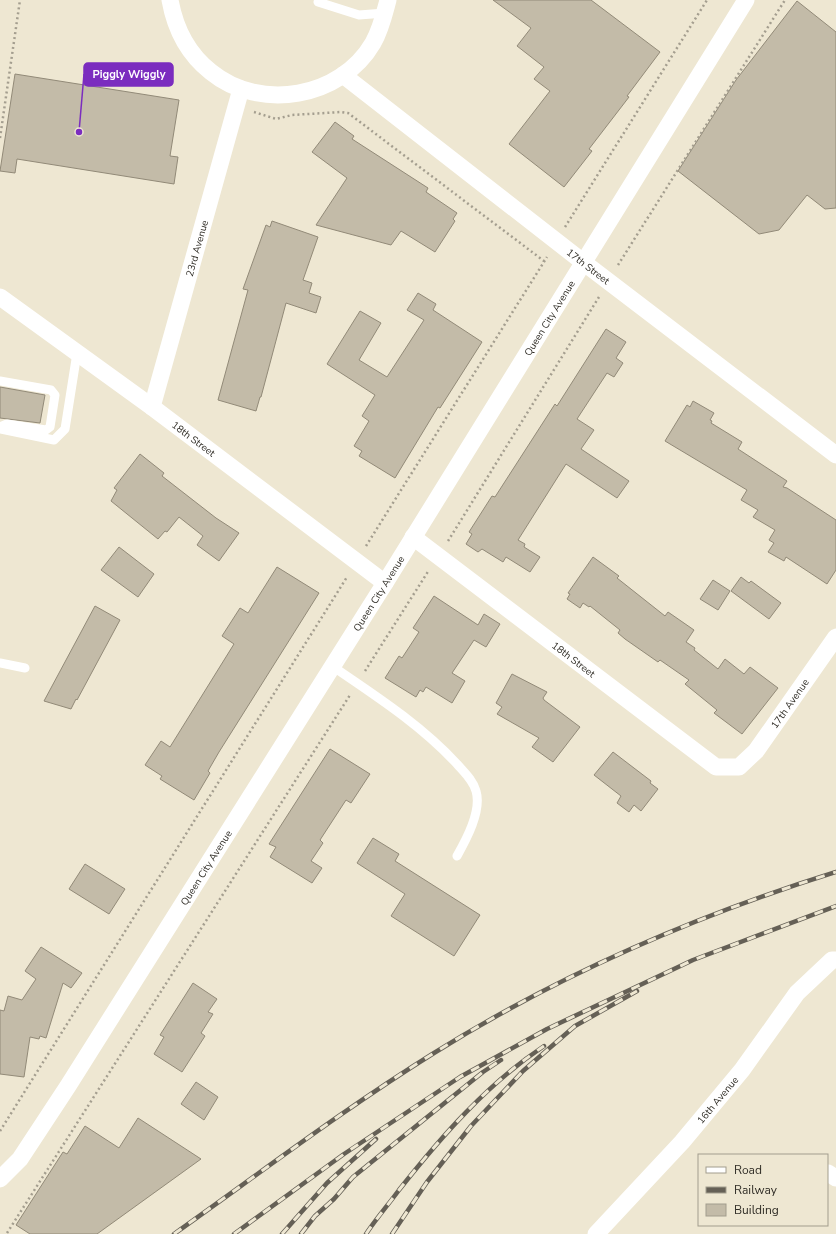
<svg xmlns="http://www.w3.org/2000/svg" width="836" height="1234" font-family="'Nunito Sans',sans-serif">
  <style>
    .building { fill: #c3bba8; stroke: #928a78 }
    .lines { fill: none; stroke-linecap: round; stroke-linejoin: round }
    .path { stroke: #a49e8f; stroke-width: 2.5; stroke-dasharray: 2 3; stroke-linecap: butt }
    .service { stroke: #fff; stroke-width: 9 }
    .minor { stroke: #fff; stroke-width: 17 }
    .rail-casing { stroke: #656056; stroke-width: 4.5 }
    .rail { stroke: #eee7d2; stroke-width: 3; stroke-dasharray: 9; stroke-linecap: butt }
    .labels { text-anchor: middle; stroke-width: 3.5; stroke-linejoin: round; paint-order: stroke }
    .street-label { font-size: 10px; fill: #302d26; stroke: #eee7d2 }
    .leader { fill: none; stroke: #7b2cbf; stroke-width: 1.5 }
    .callout-dot { fill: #7b2cbf; stroke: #eee7d2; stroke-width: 1.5 }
    .callout { fill: #7b2cbf; stroke: #7b2cbf; stroke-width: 1.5 }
    .callout-label { font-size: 11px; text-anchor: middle; font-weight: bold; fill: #fff }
  </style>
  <rect width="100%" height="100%" fill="#eee7d2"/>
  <g class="building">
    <path d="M 493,0 L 591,0 L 660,52 L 627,96 L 629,97 L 589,149 L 592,151 L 564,187 L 509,144 L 550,91 L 534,79 L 544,67 L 517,46 L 531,28 Z"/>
    <path d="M 797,1 L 836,32 L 836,208 L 825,209 L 807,195 L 779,230 L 759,234 L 678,171 L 736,80 Z"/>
    <path d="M 15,74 L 179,100 L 170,156 L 178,157 L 174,184 L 17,159 L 15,173 L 0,171 Z"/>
    <path d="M 335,122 L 354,136 L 352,139 L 428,188 L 426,192 L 457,213 L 453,219 L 455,221 L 435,252 L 401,231 L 391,245 L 316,225 L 347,178 L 312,152 Z"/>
    <path d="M 272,221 L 318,237 L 303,280 L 312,283 L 309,293 L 321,297 L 316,313 L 286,303 L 261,397 L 260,397 L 256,411 L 218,400 L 248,290 L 243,289 L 266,225 L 270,227 Z"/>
    <path d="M 418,293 L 436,304 L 433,310 L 482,342 L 440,408 L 438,407 L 395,478 L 359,456 L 362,451 L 354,446 L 369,421 L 362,416 L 375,395 L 327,364 L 360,311 L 381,323 L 359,360 L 387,377 L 424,320 L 407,310 Z"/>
    <path d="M 606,329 L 626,342 L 616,358 L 623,363 L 614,377 L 607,373 L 577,419 L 594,430 L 581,449 L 629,481 L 617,498 L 566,464 L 518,540 L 525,544 L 524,547 L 540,557 L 530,572 L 506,557 L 503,562 L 482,549 L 478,552 L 466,544 L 472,534 L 469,532 L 492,496 L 495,497 L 555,404 L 557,406 Z"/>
    <path d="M 0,387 L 45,395 L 40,423 L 0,418 Z"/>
    <path d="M 693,401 L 714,413 L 710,420 L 712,421 L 711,423 L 742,442 L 738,449 L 787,481 L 783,487 L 787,488 L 836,520 L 836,570 L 827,584 L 786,557 L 784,561 L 768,552 L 774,543 L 769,540 L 775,530 L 753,517 L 758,510 L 741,500 L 747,490 L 665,441 L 687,405 L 690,407 Z"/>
    <path d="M 140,454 L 164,473 L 162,476 L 216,518 L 239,533 L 219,561 L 197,545 L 203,536 L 179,517 L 167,532 L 165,531 L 158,539 L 111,501 L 117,490 L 114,488 Z"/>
    <path d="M 119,547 L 154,574 L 138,597 L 101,570 Z"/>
    <path d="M 593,557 L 619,576 L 617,578 L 665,616 L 668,612 L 694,630 L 686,642 L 695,648 L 694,650 L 718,669 L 725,659 L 744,674 L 750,667 L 778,688 L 742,734 L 714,713 L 717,710 L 685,684 L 689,680 L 660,660 L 658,662 L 625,639 L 618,633 L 620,630 L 590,606 L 589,607 L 583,603 L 580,608 L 567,599 L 570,594 L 568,593 Z"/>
    <path d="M 277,567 L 319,593 L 219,752 L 208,771 L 210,773 L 194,800 L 160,779 L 162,776 L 145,765 L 161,741 L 170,747 L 234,644 L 222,636 L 240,608 L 248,613 Z"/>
    <path d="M 741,577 L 749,583 L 751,581 L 781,603 L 769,619 L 731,591 Z"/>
    <path d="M 713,580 L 730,591 L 718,610 L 700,599 Z"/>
    <path d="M 434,596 L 478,625 L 484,614 L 500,624 L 486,647 L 474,640 L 452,673 L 465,681 L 452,703 L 426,687 L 423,692 L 420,690 L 416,697 L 385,678 L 399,656 L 402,658 L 419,632 L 413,628 Z"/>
    <path d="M 95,606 L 120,620 L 77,700 L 76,699 L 71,709 L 44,701 Z"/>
    <path d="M 512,674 L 547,692 L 543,698 L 544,700 L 580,727 L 553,762 L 532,747 L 539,738 L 497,714 L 502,707 L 496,703 Z"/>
    <path d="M 330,749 L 370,774 L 351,803 L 346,800 L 320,840 L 323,843 L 311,861 L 322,868 L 312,883 L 270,857 L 276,847 L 269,844 Z"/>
    <path d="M 613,752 L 651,781 L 650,783 L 658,789 L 641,811 L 634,805 L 629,812 L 617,803 L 621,796 L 594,775 Z"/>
    <path d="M 373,838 L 399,854 L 395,861 L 480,915 L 454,956 L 391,916 L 405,894 L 357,863 Z"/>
    <path d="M 85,864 L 125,889 L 109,914 L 69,889 Z"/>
    <path d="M 41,947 L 82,973 L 71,988 L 63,983 L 46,1038 L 40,1036 L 39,1039 L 30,1037 L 24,1077 L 0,1074 L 0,1010 L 4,1011 L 8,996 L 22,1000 L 36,979 L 25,971 Z"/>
    <path d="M 193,983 L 217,999 L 208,1012 L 213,1014 L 201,1033 L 205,1036 L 182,1072 L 154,1054 L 164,1037 L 160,1035 Z"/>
    <path d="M 196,1082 L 218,1097 L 204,1120 L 181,1104 Z"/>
    <path d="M 138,1118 L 201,1159 L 97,1234 L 30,1234 L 16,1225 L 63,1152 L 67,1154 L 85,1126 L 119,1148 Z"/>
  </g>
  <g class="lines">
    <g class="path">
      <path d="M 254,112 L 276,119 L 292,115 L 341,112 L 348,113 L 544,261"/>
      <path d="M 0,138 L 20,0"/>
      <path d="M 565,227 L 707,0"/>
      <path d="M 618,265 L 785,0"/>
      <path d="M 448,541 L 599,297"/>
      <path d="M 366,546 L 547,257"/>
      <path d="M 365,671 L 429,570"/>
      <path d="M 0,1131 L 347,577"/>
      <path d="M 7,1233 L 350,695"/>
    </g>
    <g class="service">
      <path d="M 318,2 L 359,15 L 385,13"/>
      <path d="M 0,381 L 51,390 L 55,395 L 50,427 L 46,430 L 7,424 L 0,427"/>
      <path d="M 0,429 L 54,440 L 65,429 L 77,353"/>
      <path d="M 0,663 L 25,668"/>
      <path d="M 332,666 C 376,696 421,725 457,764 C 464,772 473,780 476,791 C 482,811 466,840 457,856"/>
    </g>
    <g class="minor">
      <path d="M 170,0 C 175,28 188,54 211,72 C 260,112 341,98 373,43 C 381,29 384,15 388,0"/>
      <path id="s1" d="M 343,75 L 583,262 L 836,455"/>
      <path id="s2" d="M 0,297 L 152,407 L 385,583"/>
      <path id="s3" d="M 152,407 L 241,89"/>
      <path id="s4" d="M 413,537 L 716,767 L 739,767 L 756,751 L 836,637"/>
      <path d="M 828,1173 L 836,1178"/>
      <path id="s5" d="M 0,1179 L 20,1159 L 68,1086 L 385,583 L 746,0"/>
      <path id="s6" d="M 596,1234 L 682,1142 L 742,1070 L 797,993 L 832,960 L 836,960"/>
    </g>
    <g class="rail-casing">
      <g id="rail">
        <path d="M 174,1234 C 260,1173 344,1109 434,1053 C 559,975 695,916 836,872"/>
        <path d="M 234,1234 L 344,1154 L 460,1077 L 547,1029 L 693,960 L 836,906"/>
        <path d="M 282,1234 L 327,1183 L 376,1139"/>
        <path d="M 301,1234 L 315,1216 L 334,1199 L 353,1177 L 483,1072 L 501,1060"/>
        <path d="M 366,1234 C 376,1219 388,1205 399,1190 C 441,1137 487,1084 544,1046"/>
        <path d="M 392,1234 L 427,1182 L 471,1126 L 523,1071 L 575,1026 L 637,991"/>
      </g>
    </g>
    <use href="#rail" class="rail"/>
  </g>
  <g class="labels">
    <g class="street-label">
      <text dy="4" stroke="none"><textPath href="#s3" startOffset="165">23rd Avenue</textPath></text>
      <text dy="4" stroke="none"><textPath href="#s1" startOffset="311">17th Street</textPath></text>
      <text dy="4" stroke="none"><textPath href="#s5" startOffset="1022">Queen City Avenue</textPath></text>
      <text dy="4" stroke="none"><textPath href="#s2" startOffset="240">18th Street</textPath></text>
      <text dy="4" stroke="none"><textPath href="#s5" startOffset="698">Queen City Avenue</textPath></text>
      <text dy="4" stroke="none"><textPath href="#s4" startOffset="202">18th Street</textPath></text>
      <text dy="4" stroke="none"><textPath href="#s4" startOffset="485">17th Avenue</textPath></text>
      <text dy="4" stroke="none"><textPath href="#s5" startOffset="374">Queen City Avenue</textPath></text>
      <text dy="4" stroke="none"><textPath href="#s6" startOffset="181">16th Avenue</textPath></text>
    </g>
  </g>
  <path class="leader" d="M79 132L84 74"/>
  <circle class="callout-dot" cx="79" cy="132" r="4"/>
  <rect class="callout" x="84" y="63" width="89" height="23" rx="4"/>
  <g class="callout-label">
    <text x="129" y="78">Piggly Wiggly</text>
  </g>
  <rect x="698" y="1154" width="130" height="72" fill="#eee7d2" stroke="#a29d8d"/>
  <rect x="706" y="1167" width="20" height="6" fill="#ffffff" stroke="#a29d8d"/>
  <text x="734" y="1174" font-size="12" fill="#302d26">Road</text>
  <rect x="706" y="1187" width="20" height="6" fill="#656056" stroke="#a29d8d"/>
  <text x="734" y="1194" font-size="12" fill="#302d26">Railway</text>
  <rect x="706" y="1204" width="20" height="12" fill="#c3bba8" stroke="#a29d8d"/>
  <text x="734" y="1214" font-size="12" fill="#302d26">Building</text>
</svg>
